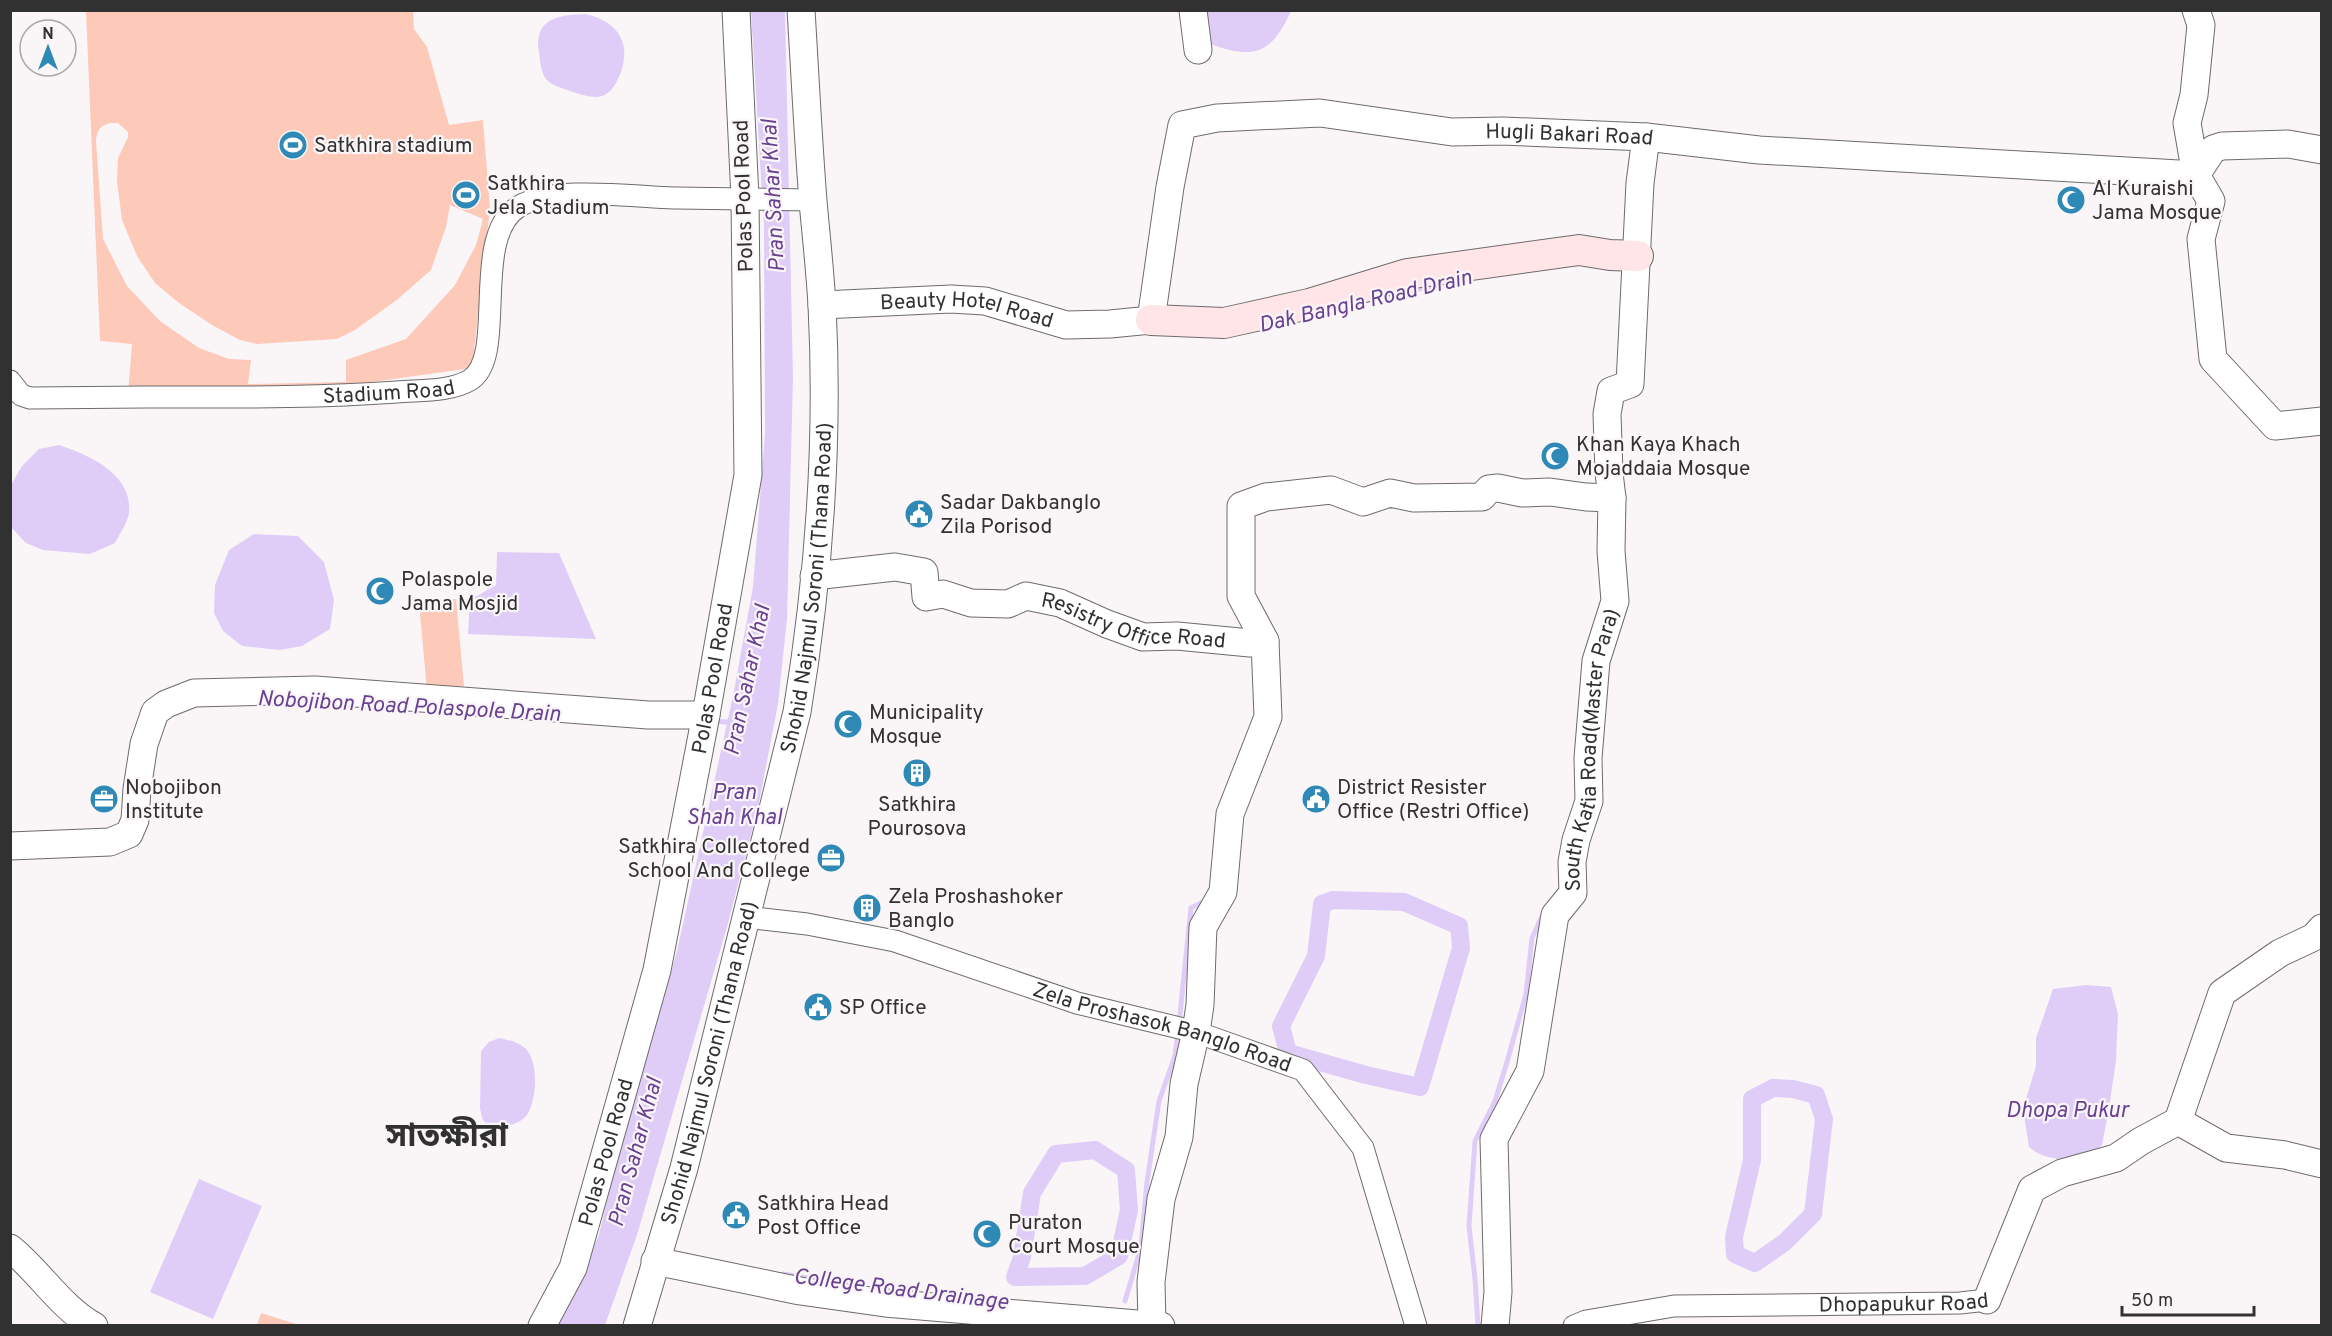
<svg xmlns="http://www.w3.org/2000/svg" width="2332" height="1336" font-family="Overpass,'Noto Sans Bengali',sans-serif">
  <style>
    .green { fill: #fdc9b9; fill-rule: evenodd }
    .water { fill: #dfcdf8 }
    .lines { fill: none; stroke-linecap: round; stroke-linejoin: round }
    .stream { stroke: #dfcdf8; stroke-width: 5 }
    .canal { stroke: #dfcdf8; stroke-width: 18 }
    .minor-casing { stroke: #6e6b6c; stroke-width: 23 }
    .tertiary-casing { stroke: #6e6b6c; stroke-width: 29 }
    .secondary-casing { stroke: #6e6b6c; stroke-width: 32 }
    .minor { stroke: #fff; stroke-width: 21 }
    .tertiary { stroke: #fff; stroke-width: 27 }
    .secondary { stroke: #ffe5e7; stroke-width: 30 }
    .labels { text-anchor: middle; stroke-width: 4.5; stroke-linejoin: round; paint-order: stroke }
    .street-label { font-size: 21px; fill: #323131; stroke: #faf6f8 }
    .poi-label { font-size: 21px; fill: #323131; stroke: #faf6f8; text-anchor: start }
    .water-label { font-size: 22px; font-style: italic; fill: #694092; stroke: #faf6f8 }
    .town-label { font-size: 33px; font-weight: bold; fill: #323131; stroke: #faf6f8 }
  </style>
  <rect width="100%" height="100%" fill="#faf6f8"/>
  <g class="green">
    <path d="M 86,11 L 413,11 L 414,29 L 427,47 L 449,125 L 483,120 L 490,209 L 472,368 L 351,385 L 128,394 L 132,344 L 100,341 ZM 110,123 L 118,123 L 128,132 L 128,137 L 118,158 L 117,181 L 122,220 L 137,256 L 155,283 L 179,303 L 212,325 L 240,340 L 257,344 L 337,339 L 355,330 L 398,299 L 431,270 L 446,227 L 450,205 L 483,219 L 476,245 L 455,285 L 406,339 L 346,360 L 346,382 L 248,384 L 251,360 L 229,359 L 199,348 L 160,321 L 127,286 L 103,239 L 96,141 C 97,130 100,126 110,123 Z"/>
    <path d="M 456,599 L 464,686 L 427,690 L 419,603 Z"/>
    <path d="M 261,1313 L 299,1325 L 257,1325 Z"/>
  </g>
  <g class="water">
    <path d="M 751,11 L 785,11 L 793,377 L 787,619 L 778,704 L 758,808 L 727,927 L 637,1235 L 605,1325 L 556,1326 L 599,1235 L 613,1174 L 677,951 L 733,696 L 753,587 L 765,433 L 764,228 Z"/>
    <path d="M 1208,11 L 1291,11 C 1272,54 1253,60 1210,44 L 1205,23 Z"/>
    <path d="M 585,14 C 614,20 631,39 622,69 C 611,101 599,101 570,91 C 562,88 552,86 546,79 C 541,72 540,61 539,53 C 533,18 559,15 585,14 Z"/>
    <path d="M 59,445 C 89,455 133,474 129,513 C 128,522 119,535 115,543 L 90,554 L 43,550 L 26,543 L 11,527 L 11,485 L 22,466 L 39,449 Z"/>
    <path d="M 254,534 L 298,536 L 324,562 L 334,600 L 330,629 L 302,646 L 280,650 L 242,646 L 223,631 L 214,613 L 215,585 L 229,550 Z"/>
    <path d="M 497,552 L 559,553 L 596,639 L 468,634 L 470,600 L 496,585 Z"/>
    <path d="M 2087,985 L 2111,987 L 2118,1014 L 2116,1061 L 2109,1108 L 2102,1145 L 2085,1160 C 2065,1159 2045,1161 2029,1147 L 2023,1109 L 2036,1066 L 2036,1038 L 2053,989 Z"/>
    <path d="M 499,1038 C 508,1040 518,1042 525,1048 C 539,1061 537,1100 527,1115 C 519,1126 490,1133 482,1118 C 481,1115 481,1111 480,1108 L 481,1051 L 489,1042 Z"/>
    <path d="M 199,1179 L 262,1206 L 213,1319 L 150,1292 Z"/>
  </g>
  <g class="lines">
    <g class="stream">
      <path d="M 1385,296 L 1458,281"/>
      <path d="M 712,721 L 727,722"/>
      <path d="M 1179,1024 L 1191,908 L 1205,901"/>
      <path d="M 783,1274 L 839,1283"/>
      <path d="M 1125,1301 L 1141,1247 L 1147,1182 L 1159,1101 L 1175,1056 L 1178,1033"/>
      <path d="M 1478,1326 L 1475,1279 L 1469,1226 L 1475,1141 L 1495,1101 L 1507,1062 L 1526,994 L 1532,938 L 1542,916"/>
    </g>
    <g class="canal">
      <path d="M 1333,900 L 1404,902 L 1459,926 L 1461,948 L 1420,1087 L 1366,1075 L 1288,1053 L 1281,1026 L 1316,956 L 1322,904 Z"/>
      <path d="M 1773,1088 L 1793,1089 L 1816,1095 L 1824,1119 L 1813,1214 L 1785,1242 L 1755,1263 L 1735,1254 L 1734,1237 L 1752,1160 L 1752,1099 Z"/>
      <path d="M 1095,1150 L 1126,1170 L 1129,1210 L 1119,1256 L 1085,1276 L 1015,1277 L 1022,1257 L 1032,1193 L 1056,1154 Z"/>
    </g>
    <g class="minor-casing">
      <g id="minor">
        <path id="s1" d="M 10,381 L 21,395 L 30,398 C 69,398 107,397 146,397 C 230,397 314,398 397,392 C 419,390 450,392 470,380 C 508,357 470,238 518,207 C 553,185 633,197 674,198 C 720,199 766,199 813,200"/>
        <path id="s2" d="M 746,917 L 807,924 L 895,941 L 1077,1003 L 1196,1032 L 1303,1070 L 1363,1148 L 1416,1326"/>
        <path id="s3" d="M 1574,1326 L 1586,1321 L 1674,1306 L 1960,1303 L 1987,1300"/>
      </g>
    </g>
    <g class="tertiary-casing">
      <g id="tertiary">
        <path d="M 1193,10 L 1198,50"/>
        <path d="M 2196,10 L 2201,25 L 2194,95 L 2187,123 L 2196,175 L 2211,201 L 2201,239 L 2213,359 L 2275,426 L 2322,421"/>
        <path d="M 2196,175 L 2213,149 L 2222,146 L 2288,144 L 2322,150"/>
        <path id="s4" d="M 822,305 L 951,299 L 985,301 L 1066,325 L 1110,324 L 1151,320 L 1170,187 L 1182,125 L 1217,118 L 1320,113 L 1452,132 L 1503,131 L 1646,137 L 1759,150 L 2196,175"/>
        <path id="s5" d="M 814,576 L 895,567 L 924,572 L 926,597 L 943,594 L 971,603 L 1008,604 L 1026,596 L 1060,603 L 1107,624 L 1143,637 L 1177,636 L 1250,643 L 1265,641"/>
        <path d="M 10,846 L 110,842 L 129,834 L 135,820 L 137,789 L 144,744 L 155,712 L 166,704 L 194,693 L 315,690 L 648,715 L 706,715"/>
        <path d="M 2178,1121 L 2222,993 L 2280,953 L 2314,937 L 2322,928"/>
        <path d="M 10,1248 C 40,1272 60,1307 94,1326"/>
        <path d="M 655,1261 L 800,1291 L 885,1303 L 1161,1326"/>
        <path d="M 1987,1300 L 2032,1189 L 2062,1173 L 2116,1158 L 2141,1141 L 2178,1121 L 2226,1148 L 2285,1155 L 2322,1164"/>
        <path d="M 1152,1324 L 1151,1282 L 1161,1199 L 1179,1137 L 1184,1084 L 1196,1032 L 1200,1005 L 1203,927 L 1223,892 L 1230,814 L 1268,717 L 1265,641 L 1241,596 L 1241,506 L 1266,497 L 1331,490 L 1363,502 L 1390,493 L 1414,498 L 1482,497 L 1489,489 L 1498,488 L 1522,493 L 1550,492 L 1586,497 L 1612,498"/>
        <path id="s6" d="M 542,1326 L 573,1268 L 657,970 L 705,720 L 748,475 L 745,198 L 736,10"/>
        <path id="s7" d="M 637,1326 L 684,1168 L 797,712 C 819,578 829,440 822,305 C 820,270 816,235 813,201 C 808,137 805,74 801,10"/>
        <path id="s8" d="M 1495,1326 L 1498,1292 L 1494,1139 L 1530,1071 L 1555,915 L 1573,893 L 1572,862 L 1576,840 L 1589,801 L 1588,758 L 1596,661 L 1615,601 L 1611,551 L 1612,498 L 1609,473 L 1607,414 L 1611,391 L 1630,384 L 1640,183 L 1646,137"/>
      </g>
    </g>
    <g class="secondary-casing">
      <path id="secondary" d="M 1151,320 L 1224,323 L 1309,304 L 1407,274 L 1579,250 L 1610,255 L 1638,256"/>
    </g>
    <use href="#minor" class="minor"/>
    <use href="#tertiary" class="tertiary"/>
    <use href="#secondary" class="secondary"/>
  </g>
  <defs>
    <g id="stadium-disc" transform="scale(1.5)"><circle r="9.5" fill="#2e89b6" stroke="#faf6f8"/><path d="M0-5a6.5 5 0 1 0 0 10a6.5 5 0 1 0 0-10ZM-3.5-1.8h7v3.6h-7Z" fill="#fff"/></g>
    <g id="mosque-disc" transform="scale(1.5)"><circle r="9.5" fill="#2e89b6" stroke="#faf6f8"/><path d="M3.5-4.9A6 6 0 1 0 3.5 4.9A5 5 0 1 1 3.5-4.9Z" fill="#fff"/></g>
    <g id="civic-disc" transform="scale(1.5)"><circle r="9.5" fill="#2e89b6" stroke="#faf6f8"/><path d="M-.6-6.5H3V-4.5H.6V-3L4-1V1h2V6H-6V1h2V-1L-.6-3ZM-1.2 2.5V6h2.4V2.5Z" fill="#fff"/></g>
    <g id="building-disc" transform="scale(1.5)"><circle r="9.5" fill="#2e89b6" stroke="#faf6f8"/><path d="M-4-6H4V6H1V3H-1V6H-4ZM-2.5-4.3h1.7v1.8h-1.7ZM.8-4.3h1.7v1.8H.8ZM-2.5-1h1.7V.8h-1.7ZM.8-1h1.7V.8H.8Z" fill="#fff"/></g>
    <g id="office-disc" transform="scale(1.5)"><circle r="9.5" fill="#2e89b6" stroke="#faf6f8"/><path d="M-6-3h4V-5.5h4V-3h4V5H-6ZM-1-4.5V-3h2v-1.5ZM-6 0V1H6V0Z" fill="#fff"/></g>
  </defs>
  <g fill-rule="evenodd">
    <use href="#stadium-disc" x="293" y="145"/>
    <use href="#stadium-disc" x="466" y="195"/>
    <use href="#mosque-disc" x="2071" y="200"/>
    <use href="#mosque-disc" x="1555" y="456"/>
    <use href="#civic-disc" x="919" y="514"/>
    <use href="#mosque-disc" x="380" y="591"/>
    <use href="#mosque-disc" x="848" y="724"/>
    <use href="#building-disc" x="917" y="773"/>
    <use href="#office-disc" x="104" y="799"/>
    <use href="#civic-disc" x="1316" y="799"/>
    <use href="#office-disc" x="831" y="858"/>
    <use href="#building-disc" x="867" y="908"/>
    <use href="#civic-disc" x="818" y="1007"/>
    <use href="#civic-disc" x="736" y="1215"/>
    <use href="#mosque-disc" x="987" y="1234"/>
  </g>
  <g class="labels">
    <g class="street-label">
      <text dy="7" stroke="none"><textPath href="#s4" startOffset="920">Hugli Bakari Road</textPath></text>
      <text transform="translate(743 196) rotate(-92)" y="7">Polas Pool Road</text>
      <text dy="7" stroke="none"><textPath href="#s4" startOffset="146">Beauty Hotel Road</textPath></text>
      <text dy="7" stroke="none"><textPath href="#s1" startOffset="386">Stadium Road</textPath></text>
      <text dy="7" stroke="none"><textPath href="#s7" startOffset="759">Shohid Najmul Soroni (Thana Road)</textPath></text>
      <text dy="7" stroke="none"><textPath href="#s5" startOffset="351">Resistry Office Road</textPath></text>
      <text dy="7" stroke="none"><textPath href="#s6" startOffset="672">Polas Pool Road</textPath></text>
      <text dy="7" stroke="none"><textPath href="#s8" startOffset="596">South Katia Road(Master Para)</textPath></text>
      <text dy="7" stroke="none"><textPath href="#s2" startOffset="432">Zela Proshasok Banglo Road</textPath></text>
      <text dy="7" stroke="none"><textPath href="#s7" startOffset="273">Shohid Najmul Soroni (Thana Road)</textPath></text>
      <text dy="7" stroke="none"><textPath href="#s6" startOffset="186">Polas Pool Road</textPath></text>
      <text dy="7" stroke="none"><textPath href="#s3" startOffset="332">Dhopapukur Road</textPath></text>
    </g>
    <g class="poi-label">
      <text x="314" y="152">Satkhira stadium</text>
      <text x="487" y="190">Satkhira<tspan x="487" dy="24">Jela Stadium</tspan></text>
      <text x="2092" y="195">Al Kuraishi<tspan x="2092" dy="24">Jama Mosque</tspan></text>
      <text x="1576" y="451">Khan Kaya Khach<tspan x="1576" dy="24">Mojaddaia Mosque</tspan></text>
      <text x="940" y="509">Sadar Dakbanglo<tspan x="940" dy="24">Zila Porisod</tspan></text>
      <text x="401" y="586">Polaspole<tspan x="401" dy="24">Jama Mosjid</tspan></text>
      <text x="869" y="719">Municipality<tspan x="869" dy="24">Mosque</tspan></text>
      <text x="125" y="794">Nobojibon<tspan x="125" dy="24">Institute</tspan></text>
      <text x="1337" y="794">District Resister<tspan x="1337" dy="24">Office (Restri Office)</tspan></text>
      <text x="917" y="811" text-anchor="middle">Satkhira<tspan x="917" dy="24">Pourosova</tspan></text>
      <text x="810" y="853" text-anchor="end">Satkhira Collectored<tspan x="810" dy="24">School And College</tspan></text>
      <text x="888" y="903">Zela Proshashoker<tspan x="888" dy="24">Banglo</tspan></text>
      <text x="839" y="1014">SP Office</text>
      <text x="757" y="1210">Satkhira Head<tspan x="757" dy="24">Post Office</tspan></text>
      <text x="1008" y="1229">Puraton<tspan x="1008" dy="24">Court Mosque</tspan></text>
    </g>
    <g class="water-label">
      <text transform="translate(772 196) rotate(-93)" y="8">Pran Sahar Khal</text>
      <text transform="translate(1365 300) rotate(-13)" y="8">Dak Bangla Road Drain</text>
      <text transform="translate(746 680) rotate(-78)" y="8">Pran Sahar Khal</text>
      <text transform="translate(409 705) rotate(3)" y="8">Nobojibon Road Polaspole Drain</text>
      <text x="734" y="799">Pran<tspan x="734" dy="25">Shah Khal</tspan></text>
      <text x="2067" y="1117">Dhopa Pukur</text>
      <text transform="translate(634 1152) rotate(-75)" y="8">Pran Sahar Khal</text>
      <text transform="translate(901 1288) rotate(7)" y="8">College Road Drainage</text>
    </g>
    <g class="town-label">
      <text x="447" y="1146">সাতক্ষীরা</text>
    </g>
  </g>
  <rect width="2332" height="1336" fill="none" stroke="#323131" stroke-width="24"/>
  <g transform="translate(48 48)"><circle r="28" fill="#faf6f8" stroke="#aaa7a8" stroke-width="1.5"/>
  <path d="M0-4.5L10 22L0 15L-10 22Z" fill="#2e89b6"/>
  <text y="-9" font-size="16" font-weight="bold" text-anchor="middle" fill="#323131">N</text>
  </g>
  <path d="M2122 1306v9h132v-9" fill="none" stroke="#323131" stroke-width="3"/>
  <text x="2131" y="1306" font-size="18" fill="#323131" stroke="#faf6f8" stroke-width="4.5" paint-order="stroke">50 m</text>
</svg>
